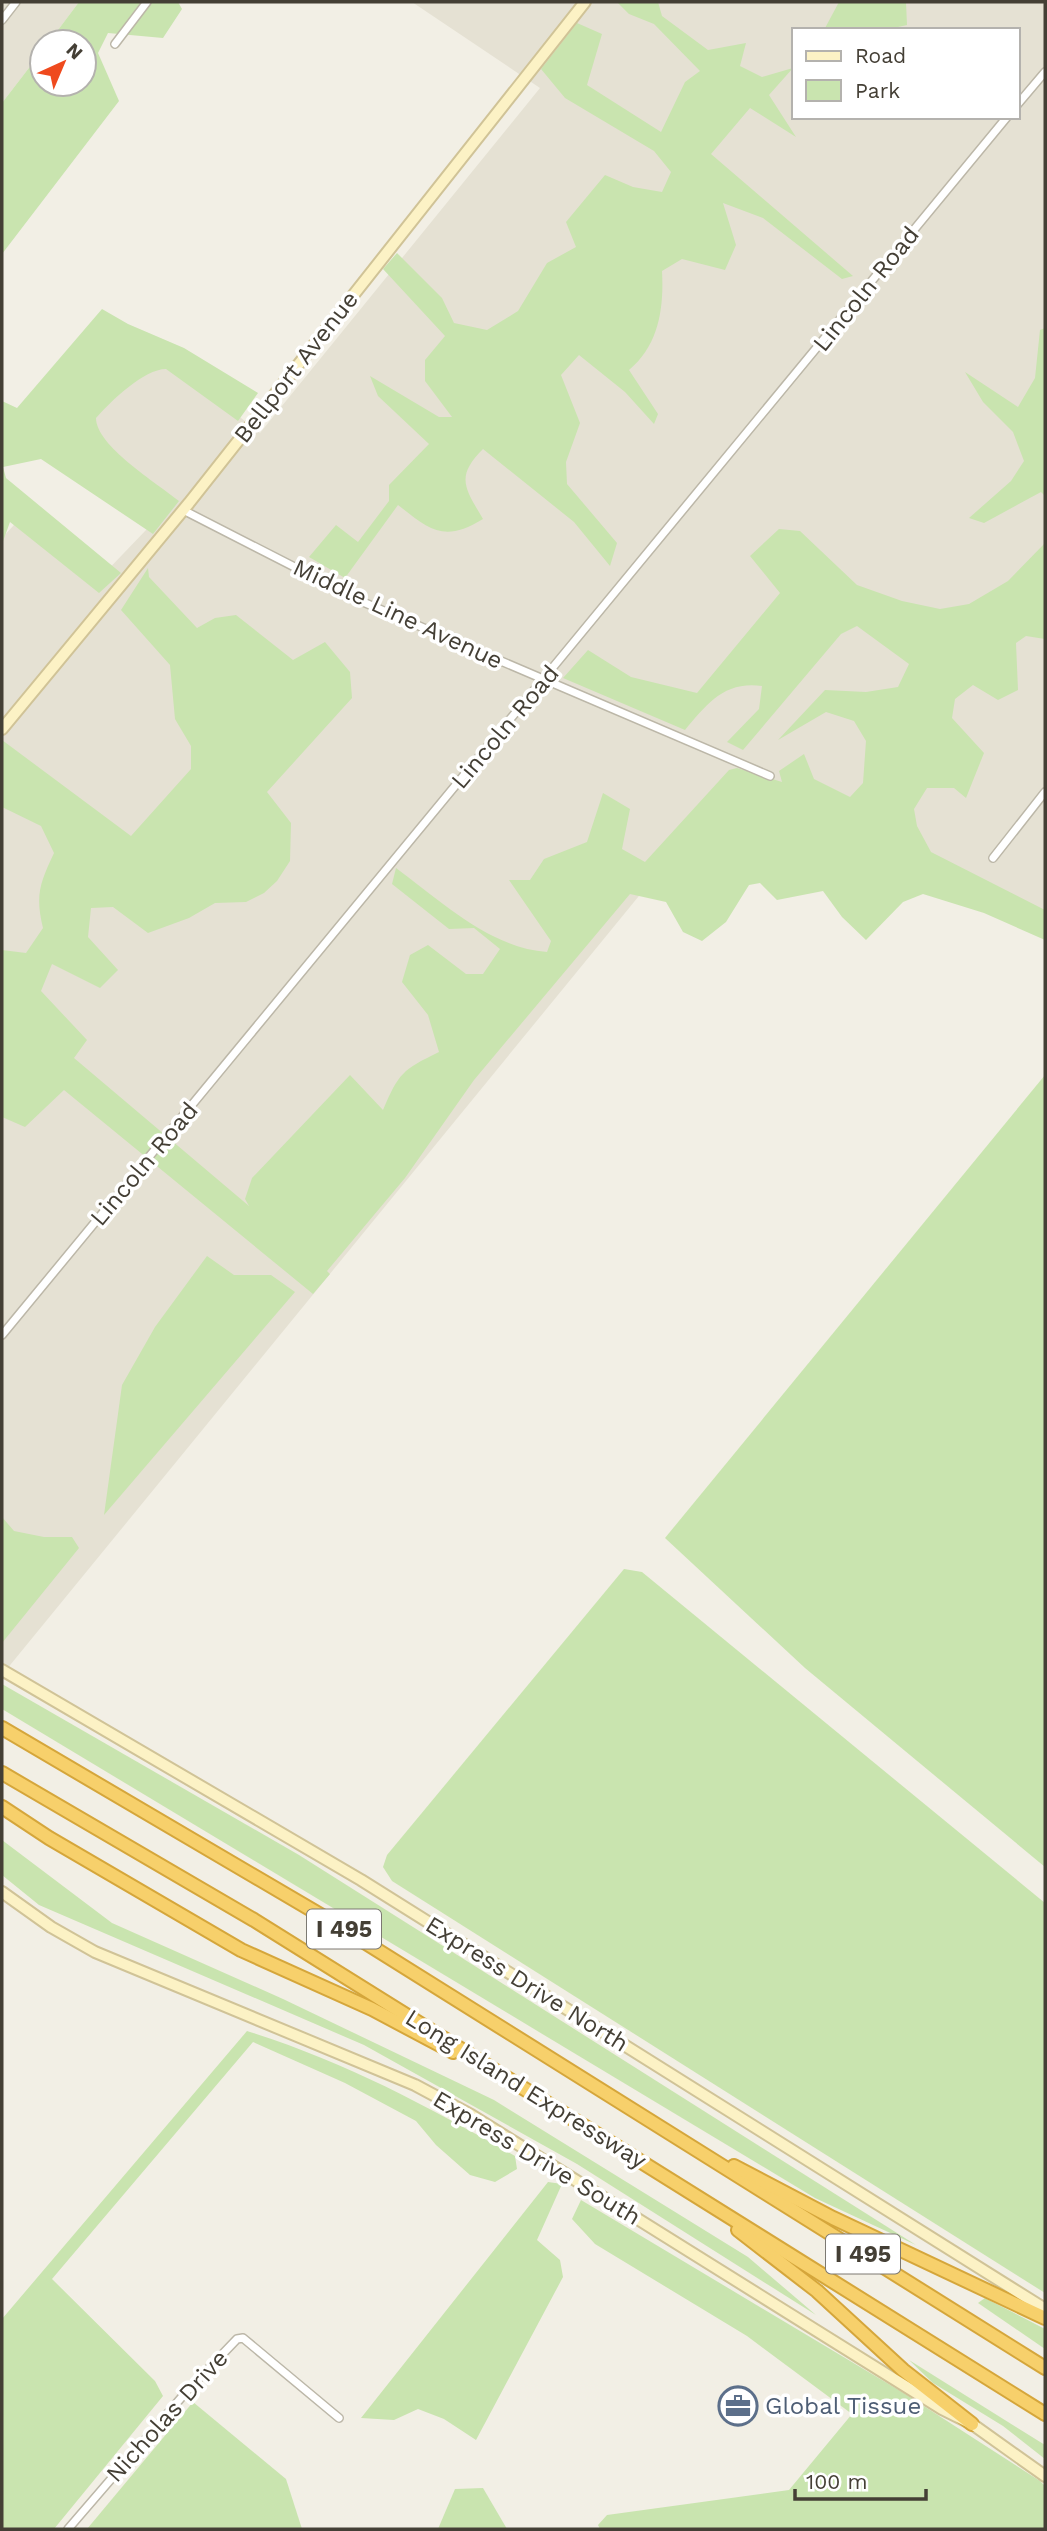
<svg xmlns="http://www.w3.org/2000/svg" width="1047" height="2531" font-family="'Work Sans',sans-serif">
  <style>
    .residential { fill: #e5e1d3; fill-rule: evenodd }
    .green { fill: #c9e4af }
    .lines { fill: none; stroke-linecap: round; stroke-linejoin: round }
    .street-casing { stroke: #bcb7a8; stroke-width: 10 }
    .secondary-casing { stroke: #d0c397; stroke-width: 14 }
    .highway-casing { stroke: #d5a63b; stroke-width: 16 }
    .street { stroke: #fff; stroke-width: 7 }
    .secondary { stroke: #fcf2c5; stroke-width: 10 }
    .highway { stroke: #f7d06b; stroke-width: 12 }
    .labels { text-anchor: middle; stroke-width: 7; stroke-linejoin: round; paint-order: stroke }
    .shield { fill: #fff; stroke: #7c7972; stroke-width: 2 }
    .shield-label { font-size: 23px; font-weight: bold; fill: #443f35 }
    .street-label { font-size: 24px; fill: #443f35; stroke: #fff }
    .service-label { font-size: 24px; fill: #4e5e75; stroke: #fff; text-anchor: start }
  </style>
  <rect width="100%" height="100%" fill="#f2efe5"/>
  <g class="residential">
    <path d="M 2,2 L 79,2 L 49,42 L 42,42 L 42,51 L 2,103 Z"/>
    <path d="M 412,2 L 1045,2 L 1045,932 L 728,787 L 2,1675 L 2,538 L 24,514 L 99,579 L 170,505 L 72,423 L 148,345 L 260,433 L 540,88 ZM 793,30 L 1017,30 L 1017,117 L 793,117 Z"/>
  </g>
  <g class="green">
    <path d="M 79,2 L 178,2 L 182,9 L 163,38 L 108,33 L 98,53 L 119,101 L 2,254 L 2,103 L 42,51 L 42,84 L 84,84 L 84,42 L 49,42 Z"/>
    <path d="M 617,2 L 658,2 L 662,16 L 708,50 L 746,43 L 740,66 L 762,77 L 793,68 L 769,95 L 796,137 L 750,108 L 711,154 L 853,276 L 842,279 L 763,218 L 723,203 L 736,245 L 725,270 L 682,259 L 662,271 C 664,308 659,345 629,370 L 658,414 L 654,424 L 625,392 L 579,355 L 561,375 L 580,423 L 566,462 L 567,484 L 617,543 L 610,566 L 574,522 L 483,449 C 455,477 465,488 483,519 C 444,543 430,530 398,505 L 345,578 L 309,557 L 336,525 L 358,542 L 389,501 L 389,485 L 429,444 L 378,396 L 370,376 L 439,417 L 452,417 L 425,381 L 425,360 L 445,336 L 383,269 L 397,253 L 442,298 L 454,323 L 487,330 L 518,311 L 547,263 L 576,247 L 566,222 L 605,175 L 633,187 L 662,192 L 671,172 L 654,151 L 565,98 L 541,69 L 577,23 L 602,34 L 587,85 L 661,132 L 685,82 L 700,71 L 654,24 L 629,14 Z"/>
    <path d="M 839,2 L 906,2 L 907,25 L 885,30 L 824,30 Z"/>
    <path d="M 102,309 L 128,324 L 184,348 L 258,393 L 238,421 L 166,369 C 144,369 111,401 96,418 C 96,446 157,483 179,501 L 153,534 L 41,459 L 3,467 L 6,478 L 121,573 L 99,593 L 10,522 L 2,544 L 2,401 L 17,408 Z"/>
    <path d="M 1045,328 L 1045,496 L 1041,492 L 984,523 L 969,518 L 1011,481 L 1024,461 L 1013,432 L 983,402 L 965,372 L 1018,407 L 1035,378 L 1040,330 Z"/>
    <path d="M 779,529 L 800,531 L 857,585 L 902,601 L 940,609 L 969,604 L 1008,581 L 1045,543 L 1045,639 L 1026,636 L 1016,643 L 1018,690 L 998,700 L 973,685 L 955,699 L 952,718 L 984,753 L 966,798 L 954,788 L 927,788 L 914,809 L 917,826 L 931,852 L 1045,910 L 1045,940 L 984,913 L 923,894 L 903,902 L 866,940 L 842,917 L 823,891 L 777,900 L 760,883 L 749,885 L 726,922 L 702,941 L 683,932 L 666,902 L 630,894 L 474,1080 L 405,1178 L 327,1271 L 330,1274 L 313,1294 L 64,1090 L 25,1127 L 2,1117 L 2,950 L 26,953 L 43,928 C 35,895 40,883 54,853 L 41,826 L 2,807 L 2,740 L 131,836 L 191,769 L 191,746 L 175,719 L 170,665 L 121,610 L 148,568 L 149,577 L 197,628 L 215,618 L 236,615 L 293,660 L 325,642 L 350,672 L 352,698 L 267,792 L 291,823 L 290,861 L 277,881 L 264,893 L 246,902 L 215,903 L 189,918 L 148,933 L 113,907 L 91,908 L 88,937 L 118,970 L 100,988 L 52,964 L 41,991 L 87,1040 L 74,1058 L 249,1206 L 245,1199 L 252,1178 L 350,1075 L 383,1110 C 399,1073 402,1070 439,1052 L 428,1015 L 402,982 L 410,955 L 428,945 L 466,974 L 483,974 L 500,949 L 474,928 L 449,929 L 392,884 L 396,868 C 441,901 490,948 547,952 L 551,941 L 509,880 L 530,880 L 544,859 L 587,842 L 603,793 L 630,809 L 622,849 L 645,862 L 729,770 L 737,768 L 782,782 L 779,771 L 804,754 L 814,779 L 850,797 L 863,783 L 866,741 L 854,721 L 826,712 L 778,740 L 825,690 L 866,692 L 898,687 L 909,664 L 857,626 L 841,634 L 743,750 L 727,742 L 759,709 L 762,686 C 724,681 707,704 685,730 L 563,678 L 588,650 L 631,677 L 697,693 L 780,593 L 750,556 Z"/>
    <path d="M 1045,1075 L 1045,1867 L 805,1668 L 665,1538 Z"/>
    <path d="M 207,1256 L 234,1275 L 271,1275 L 295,1292 L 104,1515 L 122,1385 L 155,1327 Z"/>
    <path d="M 2,1517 L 14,1531 L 44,1537 L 72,1537 L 79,1548 L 2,1643 Z"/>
    <path d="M 624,1569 L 642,1572 L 1045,1903 L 1045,2293 L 392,1881 L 383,1867 L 387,1855 Z"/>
    <path d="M 2,1684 L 299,1855 L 916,2245 L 815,2198 L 2,1709 Z"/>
    <path d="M 2,1840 L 112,1923 L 283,1999 L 494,2100 L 748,2257 L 816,2315 L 577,2164 L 364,2045 L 39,1905 L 2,1875 Z"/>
    <path d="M 247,2031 C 346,2062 425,2105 515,2156 L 517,2169 L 495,2182 L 470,2175 L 436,2145 L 416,2121 L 345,2083 L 253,2042 L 52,2279 L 155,2381 L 163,2396 L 54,2529 L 2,2529 L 2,2319 Z"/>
    <path d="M 548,2182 L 562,2184 L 537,2240 L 560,2260 L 563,2277 L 476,2440 L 444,2419 L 418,2409 L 394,2420 L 361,2418 Z"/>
    <path d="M 581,2200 L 902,2392 L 1040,2481 L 1045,2486 L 1045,2529 L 600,2529 L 598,2525 L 607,2515 L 789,2490 L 852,2414 L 747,2336 L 595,2244 L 572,2219 Z"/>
    <path d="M 985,2298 L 1045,2329 L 1045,2349 L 978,2303 Z"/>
    <path d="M 909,2360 L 1045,2445 L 1045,2459 L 1003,2426 L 933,2383 Z"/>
    <path d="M 193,2402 L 286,2479 L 302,2529 L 87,2529 Z"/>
    <path d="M 483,2488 L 507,2529 L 438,2529 L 455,2489 Z"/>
  </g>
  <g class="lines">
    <g class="street-casing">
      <g id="street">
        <path d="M 2,20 L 16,2"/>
        <path d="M 115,44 L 147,2"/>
        <path d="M 1017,105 L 1045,72"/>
        <path d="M 183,510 L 363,602 L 770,776"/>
        <path d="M 993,858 L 1045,792"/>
        <path d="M 2,1335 L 1007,117"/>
        <path d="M 68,2529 L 187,2391 L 237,2339 L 243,2338 L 339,2418"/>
      </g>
    </g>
    <g class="secondary-casing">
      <g id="secondary">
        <path d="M 2,729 L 189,503 L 585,2"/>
        <path d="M 2,1670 L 361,1880 L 1045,2309"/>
        <path d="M 2,1892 L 51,1927 L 95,1952 L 415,2085 L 471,2115 L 942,2409 L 972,2424 L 1045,2476"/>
      </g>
    </g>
    <g class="highway-casing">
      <g id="highway">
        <path d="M 2,1728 L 334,1923 L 1045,2368"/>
        <path d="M 2,1773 L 254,1920 L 1045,2414"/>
        <path d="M 2,1807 L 49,1838 L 241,1950 L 372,2009 L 453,2052"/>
        <path d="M 734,2166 L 833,2218 L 1045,2318"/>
        <path d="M 738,2230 L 817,2291 L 903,2370 L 972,2424"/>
      </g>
    </g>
    <use href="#street" class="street"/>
    <use href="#secondary" class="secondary"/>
    <use href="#highway" class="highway"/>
  </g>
  <defs>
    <g id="office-ring" transform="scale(2.0125)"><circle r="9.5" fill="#fff" stroke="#5c6f8a" stroke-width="1.5"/><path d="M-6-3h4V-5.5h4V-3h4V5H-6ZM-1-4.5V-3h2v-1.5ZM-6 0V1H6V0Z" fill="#5c6f8a"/></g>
  </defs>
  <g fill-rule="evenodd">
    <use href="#office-ring" x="738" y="2406"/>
  </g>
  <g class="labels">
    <g class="shield">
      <rect x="307" y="1909.5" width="74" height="39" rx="5"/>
      <rect x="826" y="2234.5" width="74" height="39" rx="5"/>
    </g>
    <g class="shield-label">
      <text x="344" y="1937">I 495</text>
      <text x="863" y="2262">I 495</text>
    </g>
    <g class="street-label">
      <text transform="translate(866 289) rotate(-51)" y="8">Lincoln Road</text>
      <text transform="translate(296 367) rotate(-52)" y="8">Bellport Avenue</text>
      <text transform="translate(398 614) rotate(25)" y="8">Middle Line Avenue</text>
      <text transform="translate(505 727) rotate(-50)" y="8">Lincoln Road</text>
      <text transform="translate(144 1164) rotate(-50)" y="8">Lincoln Road</text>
      <text transform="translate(527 1984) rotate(32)" y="8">Express Drive North</text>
      <text transform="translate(526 2089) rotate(32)" y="8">Long Island Expressway</text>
      <text transform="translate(537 2158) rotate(31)" y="8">Express Drive South</text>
      <text transform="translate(167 2416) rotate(-48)" y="8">Nicholas Drive</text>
    </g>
    <g class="service-label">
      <text x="765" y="2414">Global Tissue</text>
    </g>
  </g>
  <rect width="1047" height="2531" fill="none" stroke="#443f35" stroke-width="7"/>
  <rect x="792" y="28" width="228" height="91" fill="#ffffff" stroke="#b4b2ae" stroke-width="2"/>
  <rect x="806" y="51" width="35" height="10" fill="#fcf2c5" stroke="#b4b2ae" stroke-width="2"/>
  <text x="855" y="63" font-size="21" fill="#443f35">Road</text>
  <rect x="806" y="80" width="35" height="21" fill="#c9e4af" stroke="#b4b2ae" stroke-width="2"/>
  <text x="855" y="98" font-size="21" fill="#443f35">Park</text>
  <g transform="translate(63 63) rotate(44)"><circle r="33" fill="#ffffff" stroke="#b4b2ae" stroke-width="2"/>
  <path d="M0-5L12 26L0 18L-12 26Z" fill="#ef4a1e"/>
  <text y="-10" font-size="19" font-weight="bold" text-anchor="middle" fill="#443f35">N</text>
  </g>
  <path d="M795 2489v10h131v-10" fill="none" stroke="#443f35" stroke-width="3.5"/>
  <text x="806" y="2489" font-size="21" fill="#443f35" stroke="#ffffff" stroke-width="5" paint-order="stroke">100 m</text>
</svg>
